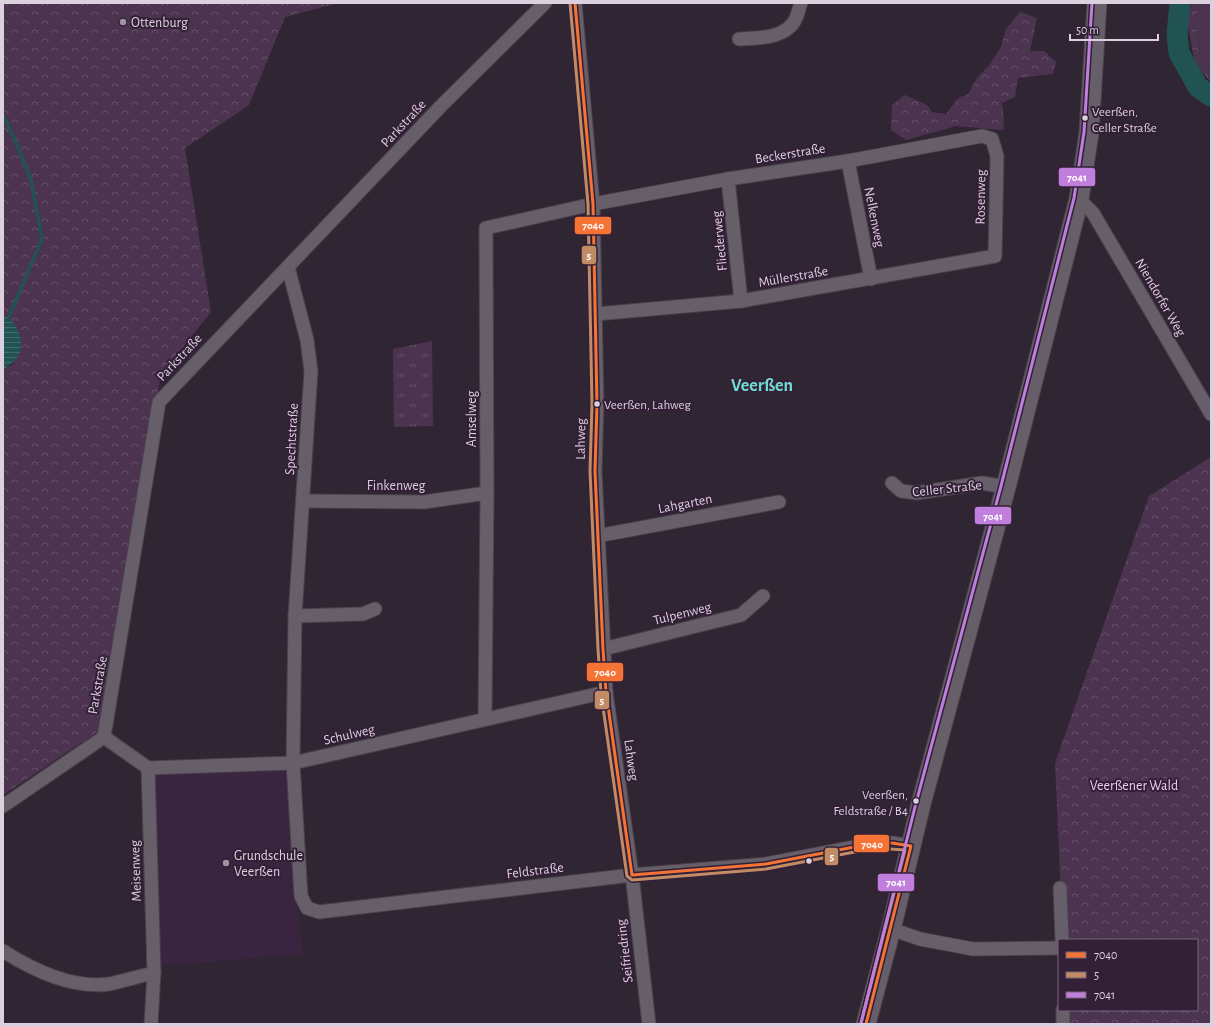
<svg xmlns="http://www.w3.org/2000/svg" width="1214" height="1027" font-family="'Alegreya Sans',sans-serif">
  <style>
    .built { fill: #3a2540 }
    .grass { fill: #4c3451 }
    .forest { fill: url(#forest-crowns) }
    .park { fill: url(#park-tufts) }
    .water { fill: url(#water-rules) }
    .lines { fill: none; stroke-linecap: round; stroke-linejoin: round }
    .stream { stroke: #215352; stroke-width: 3.5 }
    .river { stroke: #215352; stroke-width: 21 }
    .street-casing { stroke: #4b414c; stroke-width: 15 }
    .secondary-casing { stroke: #4b414c; stroke-width: 21 }
    .street { stroke: #665e68; stroke-width: 13 }
    .secondary { stroke: #665e68; stroke-width: 19 }
    .bus-1-casing { stroke: #332037; stroke-width: 6 }
    .bus-2-casing { stroke: #332037; stroke-width: 6 }
    .bus-3-casing { stroke: #332037; stroke-width: 6 }
    .bus-1 { stroke: #f57335; stroke-width: 3 }
    .bus-2 { stroke: #c18c65; stroke-width: 3 }
    .bus-3 { stroke: #c07fdc; stroke-width: 3 }
    .poi-dot { fill: #a094a2; stroke: #332037; stroke-width: 1.5 }
    .bus-dot { fill: #dcd0df; stroke: #332037; stroke-width: 1.5 }
    .labels { text-anchor: middle; stroke-width: 4; stroke-linejoin: round; paint-order: stroke }
    .bus-label { font-size: 13px; fill: #dcd0df; stroke: #332037; text-anchor: start }
    .poi-label { font-size: 14px; fill: #dcd0df; stroke: #332037; text-anchor: start }
    .street-label { font-size: 14px; fill: #dcd0df; stroke: #332037 }
    .park-label { font-size: 14px; fill: #efc8f8; stroke: #332037 }
    .district-label { font-size: 18px; font-weight: bold; fill: #6edad1; stroke: #332037 }
    .line-badge { stroke: #332037; stroke-width: 1.5 }
    .badge-label { font-size: 11px; text-anchor: middle; font-weight: bold; fill: #fff }
  </style>
  <defs>
    <pattern id="forest-crowns" width="20" height="18" patternUnits="userSpaceOnUse"><rect width="20" height="18" fill="#4c3451"/><path d="M2 6a3 3 0 1 1 6 0M12 15a3 3 0 1 1 6 0" fill="none" stroke="#65506a"/></pattern>
    <pattern id="park-tufts" width="24" height="20" patternUnits="userSpaceOnUse"><rect width="24" height="20" fill="#4c3451"/><path d="M3 7l-1-3M5 7V3M7 7l1-3M15 17l-1-3M17 17v-4M19 17l1-3" fill="none" stroke="#65506a"/></pattern>
    <pattern id="water-rules" width="6" height="5" patternUnits="userSpaceOnUse"><rect width="6" height="5" fill="#215352"/><path d="M0 2.5h6" fill="none" stroke="#416b6a"/></pattern>
  </defs>
  <rect width="100%" height="100%" fill="#302532"/>
  <path class="built" d="M 289,767 L 302,954 L 161,966 L 151,772 Z"/>
  <path class="grass" d="M 1199,3 L 1211,3 L 1211,71 L 1202,63 L 1195,21 Z"/>
  <g class="forest">
    <path d="M 3,3 L 339,3 L 285,17 L 249,105 L 185,148 L 211,312 L 161,374 L 99,731 L 3,795 L 3,370 L 14,364 L 9,317 L 3,317 Z"/>
    <path d="M 1192,3 L 1199,3 L 1195,21 L 1202,63 L 1211,71 L 1211,82 L 1195,64 L 1187,21 Z"/>
    <path d="M 1020,12 L 1037,18 L 1030,51 L 1044,51 L 1056,62 L 1053,74 L 1018,78 L 1015,97 L 1002,103 L 1004,119 L 1003,130 L 956,126 L 906,140 L 891,130 L 892,105 L 905,95 L 927,105 L 932,112 L 946,114 L 958,98 L 968,94 L 977,78 L 990,64 L 1001,47 L 1006,29 Z"/>
    <path d="M 1211,457 L 1211,1024 L 1064,1024 L 1064,1010 L 1197,1010 L 1197,940 L 1063,940 L 1055,763 L 1149,496 Z"/>
  </g>
  <path class="park" d="M 432,341 L 433,426 L 394,427 L 393,349 Z"/>
  <path class="water" d="M 3,317 L 9,317 C 25,336 27,356 3,370 Z"/>
  <g class="lines">
    <path class="stream" d="M 3,115 L 14,138 L 31,180 L 42,239 L 9,317"/>
    <path class="river" d="M 1180,3 L 1177,34 L 1179,53 L 1198,87 L 1211,96"/>
    <g class="street-casing">
      <g id="street">
        <path d="M 575,3 L 593,204 L 597,404 L 595,471 L 606,692 L 632,875 L 649,1024"/>
        <path d="M 739,39 C 757,38 787,39 796,18 C 798,14 799,8 801,3"/>
        <path d="M 848,161 L 871,279"/>
        <path d="M 728,179 L 741,301"/>
        <path d="M 1079,199 L 1093,213 L 1211,414"/>
        <path d="M 288,267 L 307,340 L 311,371 L 295,616 L 293,763 L 301,896 L 307,908 L 319,912 L 632,875 L 766,864 L 875,843 L 892,843 L 911,846"/>
        <path d="M 892,483 L 901,491 L 917,493 L 982,483 L 1006,487"/>
        <path d="M 303,501 L 424,502 L 487,493"/>
        <path d="M 597,536 L 779,502"/>
        <path d="M 295,616 L 363,614 L 375,609"/>
        <path d="M 603,649 L 741,615 L 763,596"/>
        <path d="M 485,719 L 487,493 L 486,228 L 593,204 L 728,179 L 848,161 L 982,136 L 992,139 L 997,156 L 995,256 L 741,301 L 596,314"/>
        <path d="M 104,737 L 148,768 L 293,763 L 606,692"/>
        <path d="M 148,768 L 154,973 L 151,1024"/>
        <path d="M 3,806 L 104,737 L 159,402 L 441,106 L 545,3"/>
        <path d="M 1060,888 L 1062,940"/>
        <path d="M 891,929 L 920,939 L 973,949 L 1059,948"/>
        <path d="M 3,951 C 33,970 73,989 109,984 C 124,981 139,976 154,973"/>
        <path d="M 1063,1010 L 1063,1024"/>
      </g>
    </g>
    <g class="secondary-casing">
      <path id="secondary" d="M 866,1024 L 891,929 L 921,804 L 1006,487 L 1079,199 L 1089,133 L 1097,3"/>
    </g>
    <use href="#street" class="street"/>
    <use href="#secondary" class="secondary"/>
    <g class="bus-1-casing">
      <path id="bus-1" d="M 575,3 L 593,204 L 597,404 L 595,471 L 603,649 L 606,692 L 632,875 L 766,864 L 875,843 L 892,843 L 911,846 L 866,1024"/>
    </g>
    <g class="bus-2-casing">
      <path id="bus-2" d="M 570,3 L 588,204 L 592,404 L 590,471 L 598,649 L 601,693 L 627,876 L 632,880 L 766,869 L 875,848 L 905,850 L 861,1023"/>
    </g>
    <g class="bus-3-casing">
      <path id="bus-3" d="M 861,1023 L 916,803 L 1001,486 L 1074,198 L 1084,132 L 1092,3"/>
    </g>
    <use href="#bus-1" class="bus-1"/>
    <use href="#bus-2" class="bus-2"/>
    <use href="#bus-3" class="bus-3"/>
  </g>
  <g class="poi-dot">
    <circle cx="123" cy="22" r="4"/>
    <circle cx="226" cy="863" r="4"/>
  </g>
  <g class="bus-dot">
    <circle cx="1085" cy="118" r="3.5"/>
    <circle cx="597" cy="404" r="3.5"/>
    <circle cx="916" cy="801" r="3.5"/>
    <circle cx="809" cy="861" r="3.5"/>
  </g>
  <g class="labels">
    <g class="bus-label">
      <text x="1092" y="116">Veerßen,<tspan x="1092" dy="16">Celler Straße</tspan></text>
      <text x="604" y="409">Veerßen, Lahweg</text>
      <text x="908" y="799" text-anchor="end">Veerßen,<tspan x="908" dy="16">Feldstraße / B4</tspan></text>
    </g>
    <g class="poi-label">
      <text x="131" y="27">Ottenburg</text>
      <text x="234" y="860">Grundschule<tspan x="234" dy="16">Veerßen</tspan></text>
    </g>
    <g class="street-label">
      <text transform="translate(403 123) rotate(-47)" y="5">Parkstraße</text>
      <text transform="translate(790 153) rotate(-9)" y="5">Beckerstraße</text>
      <text transform="translate(980 197) rotate(-89)" y="5">Rosenweg</text>
      <text transform="translate(875 217) rotate(79)" y="5">Nelkenweg</text>
      <text transform="translate(719 241) rotate(-96)" y="5">Fliederweg</text>
      <text transform="translate(793 276) rotate(-10)" y="5">Müllerstraße</text>
      <text transform="translate(1161 297) rotate(60)" y="5">Niendorfer Weg</text>
      <text transform="translate(179 357) rotate(-47)" y="5">Parkstraße</text>
      <text transform="translate(471 419) rotate(-90)" y="5">Amselweg</text>
      <text transform="translate(291 439) rotate(-87)" y="5">Spechtstraße</text>
      <text transform="translate(580 439) rotate(-89)" y="5">Lahweg</text>
      <text x="396" y="490">Finkenweg</text>
      <text transform="translate(947 488) rotate(-6)" y="5">Celler Straße</text>
      <text transform="translate(685 503) rotate(-11)" y="5">Lahgarten</text>
      <text transform="translate(682 613) rotate(-14)" y="5">Tulpenweg</text>
      <text transform="translate(97 685) rotate(-80)" y="5">Parkstraße</text>
      <text transform="translate(349 734) rotate(-13)" y="5">Schulweg</text>
      <text transform="translate(632 760) rotate(82)" y="5">Lahweg</text>
      <text transform="translate(535 870) rotate(-7)" y="5">Feldstraße</text>
      <text transform="translate(135 871) rotate(-92)" y="5">Meisenweg</text>
      <text transform="translate(624 951) rotate(-97)" y="5">Seifriedring</text>
    </g>
    <g class="park-label">
      <text x="1134" y="790">Veerßener Wald</text>
    </g>
    <g class="district-label">
      <text x="762" y="391">Veerßen</text>
    </g>
  </g>
  <g class="line-badge">
    <rect x="1058" y="167" width="38" height="20" rx="4" fill="#c07fdc"/>
    <rect x="574" y="216" width="38" height="19" rx="4" fill="#f57335"/>
    <rect x="581" y="245" width="16" height="20" rx="4" fill="#c18c65"/>
    <rect x="974" y="506" width="38" height="19" rx="4" fill="#c07fdc"/>
    <rect x="586" y="662" width="38" height="20" rx="4" fill="#f57335"/>
    <rect x="594" y="690" width="16" height="20" rx="4" fill="#c18c65"/>
    <rect x="853" y="834" width="37" height="19" rx="4" fill="#f57335"/>
    <rect x="824" y="847" width="15" height="19" rx="4" fill="#c18c65"/>
    <rect x="877" y="873" width="38" height="19" rx="4" fill="#c07fdc"/>
  </g>
  <g class="badge-label">
    <text x="1077" y="181">7041</text>
    <text x="593" y="229">7040</text>
    <text x="589" y="259">5</text>
    <text x="993" y="520">7041</text>
    <text x="605" y="676">7040</text>
    <text x="602" y="704">5</text>
    <text x="872" y="848">7040</text>
    <text x="832" y="860">5</text>
    <text x="896" y="886">7041</text>
  </g>
  <rect width="1214" height="1027" fill="none" stroke="#dcd0df" stroke-width="8"/>
  <rect x="1058" y="939" width="140" height="72" fill="#332037" stroke="#77667a"/>
  <rect x="1066" y="952" width="20" height="6" fill="#f57335" stroke="#77667a"/>
  <text x="1094" y="959" font-size="12" fill="#dcd0df">7040</text>
  <rect x="1066" y="972" width="20" height="6" fill="#c18c65" stroke="#77667a"/>
  <text x="1094" y="979" font-size="12" fill="#dcd0df">5</text>
  <rect x="1066" y="992" width="20" height="6" fill="#c07fdc" stroke="#77667a"/>
  <text x="1094" y="999" font-size="12" fill="#dcd0df">7041</text>
  <path d="M1070 34v6h88v-6" fill="none" stroke="#dcd0df" stroke-width="2"/>
  <text x="1076" y="34" font-size="12" fill="#dcd0df" stroke="#332037" stroke-width="3" paint-order="stroke">50 m</text>
</svg>
